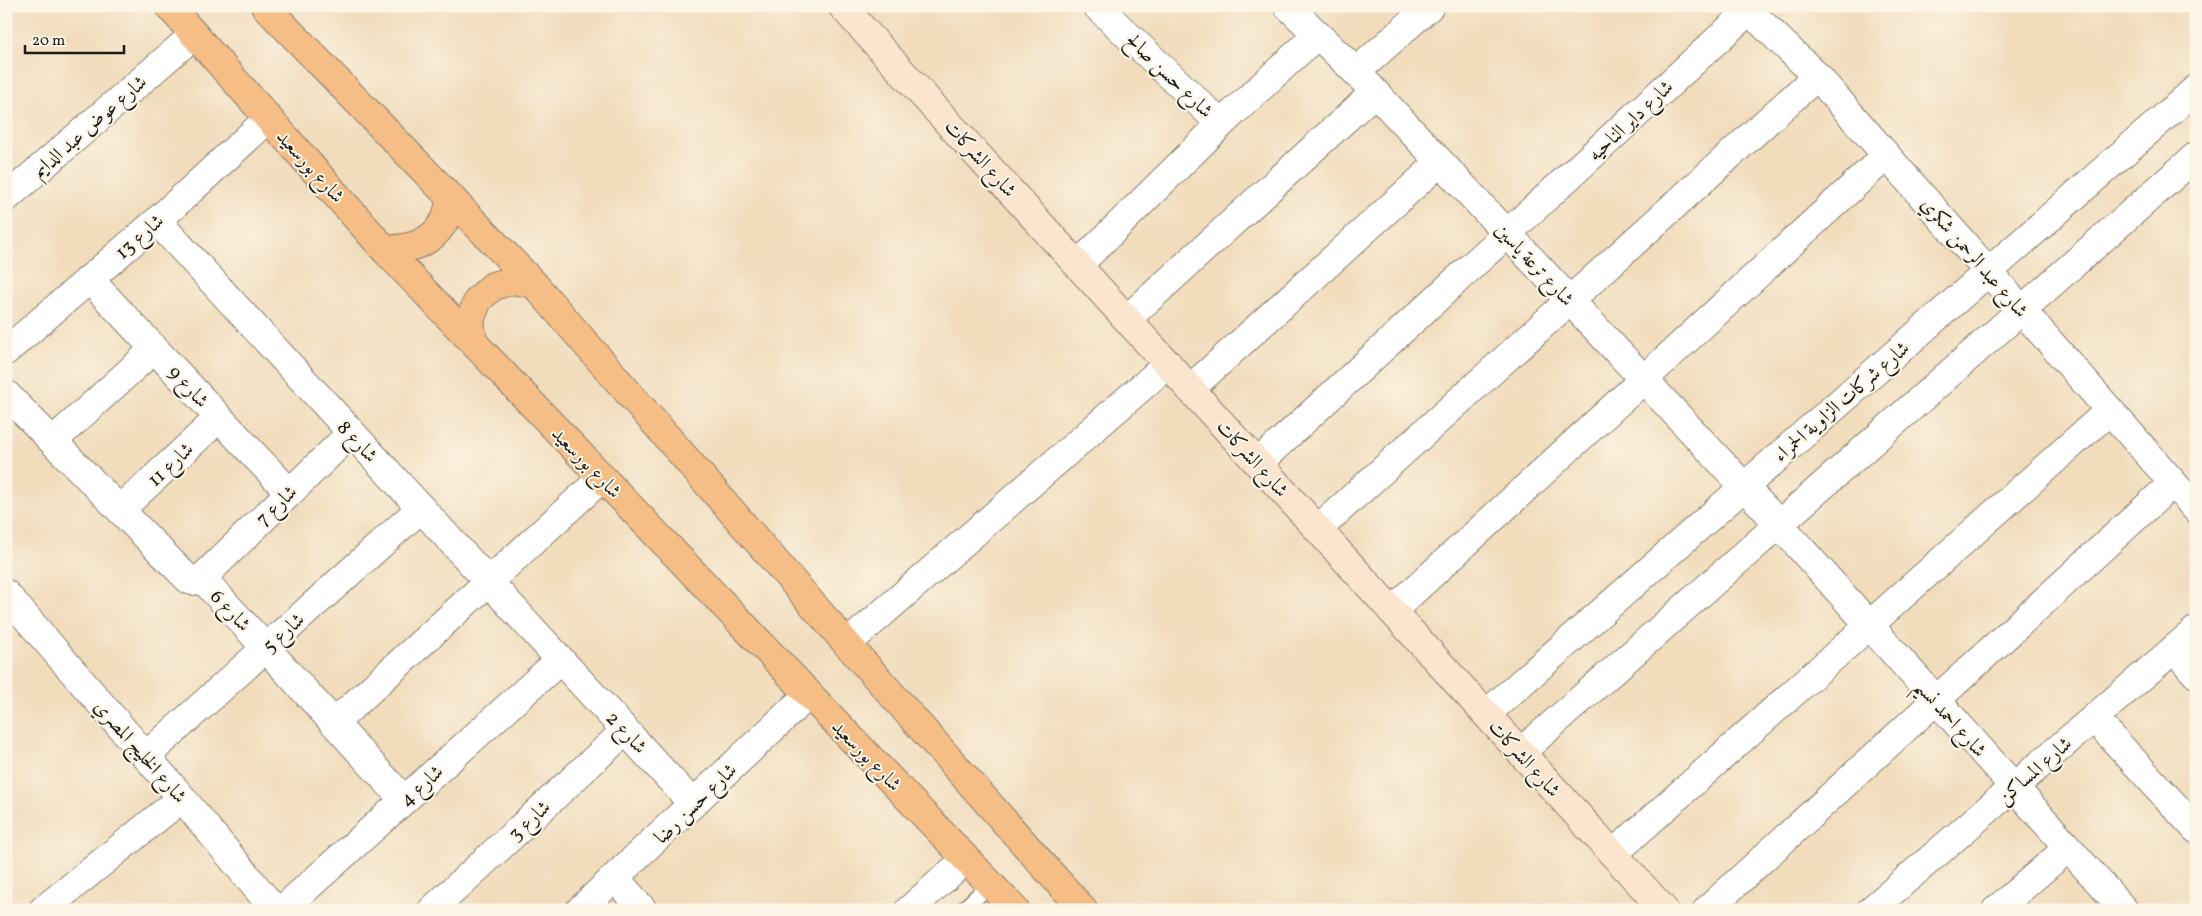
<svg xmlns="http://www.w3.org/2000/svg" width="2202" height="916" font-family="Vollkorn,Amiri,serif">
  <style>
    .lines { fill: none; stroke-linecap: round; stroke-linejoin: round }
    .service-casing { stroke: #867c6c; stroke-width: 18 }
    .minor-casing { stroke: #867c6c; stroke-width: 30 }
    .tertiary-casing { stroke: #867c6c; stroke-width: 30 }
    .secondary-casing { stroke: #867c6c; stroke-width: 30 }
    .primary-casing { stroke: #867c6c; stroke-width: 30 }
    .service { stroke: #fff; stroke-width: 15 }
    .minor { stroke: #fff; stroke-width: 28 }
    .tertiary { stroke: #fff; stroke-width: 28 }
    .secondary { stroke: #fbe5cf; stroke-width: 28 }
    .primary { stroke: #f6be87; stroke-width: 28 }
    .labels { text-anchor: middle; stroke-width: 4; stroke-linejoin: round; paint-order: stroke }
    .street-label { font-size: 20px; fill: #1c1c1c; stroke: #fcf5e5 }
  </style>
  <rect width="100%" height="100%" fill="#fcf5e5"/>
  <filter id="ink" filterUnits="userSpaceOnUse"><feTurbulence type="fractalNoise" baseFrequency=".02" numOctaves="2"/><feDisplacementMap in="SourceGraphic" scale="10" xChannelSelector="R" yChannelSelector="G"/><feConvolveMatrix kernelMatrix="1 2 1 2 8 2 1 2 1" color-interpolation-filters="sRGB"/></filter>
  <filter id="wash" filterUnits="userSpaceOnUse"><feTurbulence type="fractalNoise" baseFrequency=".0096" numOctaves="4" result="noise"/><feDisplacementMap in="SourceGraphic" scale="20" xChannelSelector="R" yChannelSelector="G"/><feGaussianBlur stdDeviation="1.12" result="paint"/><feColorMatrix in="noise" values="0 0 0 0 0 0 0 0 0 0 0 0 0 0 0 0 0 1.4 0 .05"/><feComposite in="paint" operator="in"/></filter>
  <g filter="url(#wash)">
    <rect width="100%" height="100%" fill="#f1dcbc"/>
  </g>
  <g filter="url(#ink)">
    <g class="lines">
      <g class="service-casing">
        <path id="service" d="M 963,910 L 990,884"/>
      </g>
      <g class="minor-casing">
        <g id="minor">
          <path d="M 1097,6 L 1221,124"/>
          <path d="M 1288,6 L 1356,72 L 1779,524 L 2124,910"/>
          <path d="M 1744,6 L 1817,76 L 2196,509"/>
          <path d="M 1356,72 L 1430,6"/>
          <path d="M 6,198 L 194,35"/>
          <path d="M 157,221 L 693,804"/>
          <path d="M 1078,265 L 1221,124 L 1317,35"/>
          <path d="M 89,279 L 289,492"/>
          <path d="M 1127,319 L 1374,93"/>
          <path d="M 6,351 L 157,221 L 268,119"/>
          <path d="M 1190,389 L 1439,163"/>
          <path d="M 6,394 L 189,580 L 193,581 L 202,578 L 404,800"/>
          <path d="M 53,441 L 154,349"/>
          <path d="M 1258,463 L 1754,6"/>
          <path d="M 120,510 L 219,418"/>
          <path d="M 1318,529 L 1817,76"/>
          <path d="M 202,578 L 351,433"/>
          <path d="M 1392,611 L 1886,156"/>
          <path d="M 847,644 L 1168,364"/>
          <path d="M 2174,649 L 2196,674"/>
          <path d="M 1486,714 L 2196,89"/>
          <path d="M 2094,718 L 2196,829"/>
          <path d="M 334,723 L 602,478"/>
          <path d="M 1521,752 L 2196,156"/>
          <path d="M 146,756 L 421,508"/>
          <path d="M 1613,854 L 2109,411"/>
          <path d="M 615,878 L 643,910"/>
          <path d="M 43,910 L 182,798"/>
          <path d="M 282,910 L 560,660"/>
          <path d="M 432,910 L 625,731"/>
          <path d="M 580,910 L 809,694"/>
          <path d="M 909,910 L 966,859"/>
          <path d="M 1707,910 L 2173,483"/>
          <path d="M 1871,910 L 2196,630"/>
          <path d="M 1996,910 L 2068,848"/>
        </g>
      </g>
      <g class="tertiary-casing">
        <path id="tertiary" d="M 6,594 L 182,798 L 275,910"/>
      </g>
      <g class="secondary-casing">
        <path id="secondary" d="M 842,6 L 1664,910"/>
      </g>
      <g class="primary-casing">
        <g id="primary">
          <path d="M 169,6 L 385,250 L 1015,910"/>
          <path d="M 265,6 L 534,284 L 847,644 L 1083,910"/>
          <path d="M 385,250 C 410,249 432,244 445,220 C 448,214 449,204 451,197"/>
          <path d="M 473,341 L 470,320 L 478,300 L 493,286 L 514,280 L 534,284"/>
        </g>
      </g>
      <use href="#service" class="service"/>
      <use href="#minor" class="minor"/>
      <use href="#tertiary" class="tertiary"/>
      <use href="#secondary" class="secondary"/>
      <use href="#primary" class="primary"/>
    </g>
  </g>
  <g class="labels">
    <g class="street-label">
      <text transform="translate(1170 75) rotate(44)" y="7">شارع حسن صالح</text>
      <text transform="translate(1630 120) rotate(-43)" y="7">شارع داير الناحيه</text>
      <text transform="translate(89 126) rotate(-41)" y="7">شارع عوض عبد الدايم</text>
      <text transform="translate(981 158) rotate(48)" y="7">شارع الشركات</text>
      <text transform="translate(311 166) rotate(48)" y="7">شارع بورسعيد</text>
      <text transform="translate(139 236) rotate(-41)" y="7">شارع 13</text>
      <text transform="translate(1975 257) rotate(49)" y="7">شارع عبد الرحمن شكري</text>
      <text transform="translate(1535 264) rotate(47)" y="7">شارع ترعة ياسين</text>
      <text transform="translate(189 386) rotate(47)" y="7">شارع 9</text>
      <text transform="translate(1841 401) rotate(-41)" y="7">شارع شركات الزاوية الحمراء</text>
      <text transform="translate(358 441) rotate(47)" y="7">شارع 8</text>
      <text transform="translate(1253 458) rotate(48)" y="7">شارع الشركات</text>
      <text transform="translate(587 462) rotate(46)" y="7">شارع بورسعيد</text>
      <text transform="translate(170 464) rotate(-43)" y="7">شارع 11</text>
      <text transform="translate(276 505) rotate(-44)" y="7">شارع 7</text>
      <text transform="translate(231 610) rotate(47)" y="7">شارع 6</text>
      <text transform="translate(283 632) rotate(-42)" y="7">شارع 5</text>
      <text transform="translate(1951 718) rotate(48)" y="7">شارع احمد نسيم</text>
      <text transform="translate(627 732) rotate(47)" y="7">شارع 2</text>
      <text transform="translate(141 751) rotate(49)" y="7">شارع الخليج المصري</text>
      <text transform="translate(867 755) rotate(46)" y="7">شارع بورسعيد</text>
      <text transform="translate(1525 758) rotate(48)" y="7">شارع الشركات</text>
      <text transform="translate(2034 770) rotate(-41)" y="7">شارع المساكن</text>
      <text transform="translate(421 785) rotate(-42)" y="7">شارع 4</text>
      <text transform="translate(695 803) rotate(-44)" y="7">شارع حسن رضا</text>
      <text transform="translate(529 820) rotate(-43)" y="7">شارع 3</text>
    </g>
  </g>
  <rect width="2202" height="916" fill="none" stroke="#fcf5e5" stroke-width="25"/>
  <path d="M25 45v8h99v-8" fill="none" stroke="#1c1c1c" stroke-width="2.5"/>
  <text x="32" y="45" font-size="15" fill="#1c1c1c" stroke="#fcf5e5" stroke-width="4" paint-order="stroke">20 m</text>
</svg>
